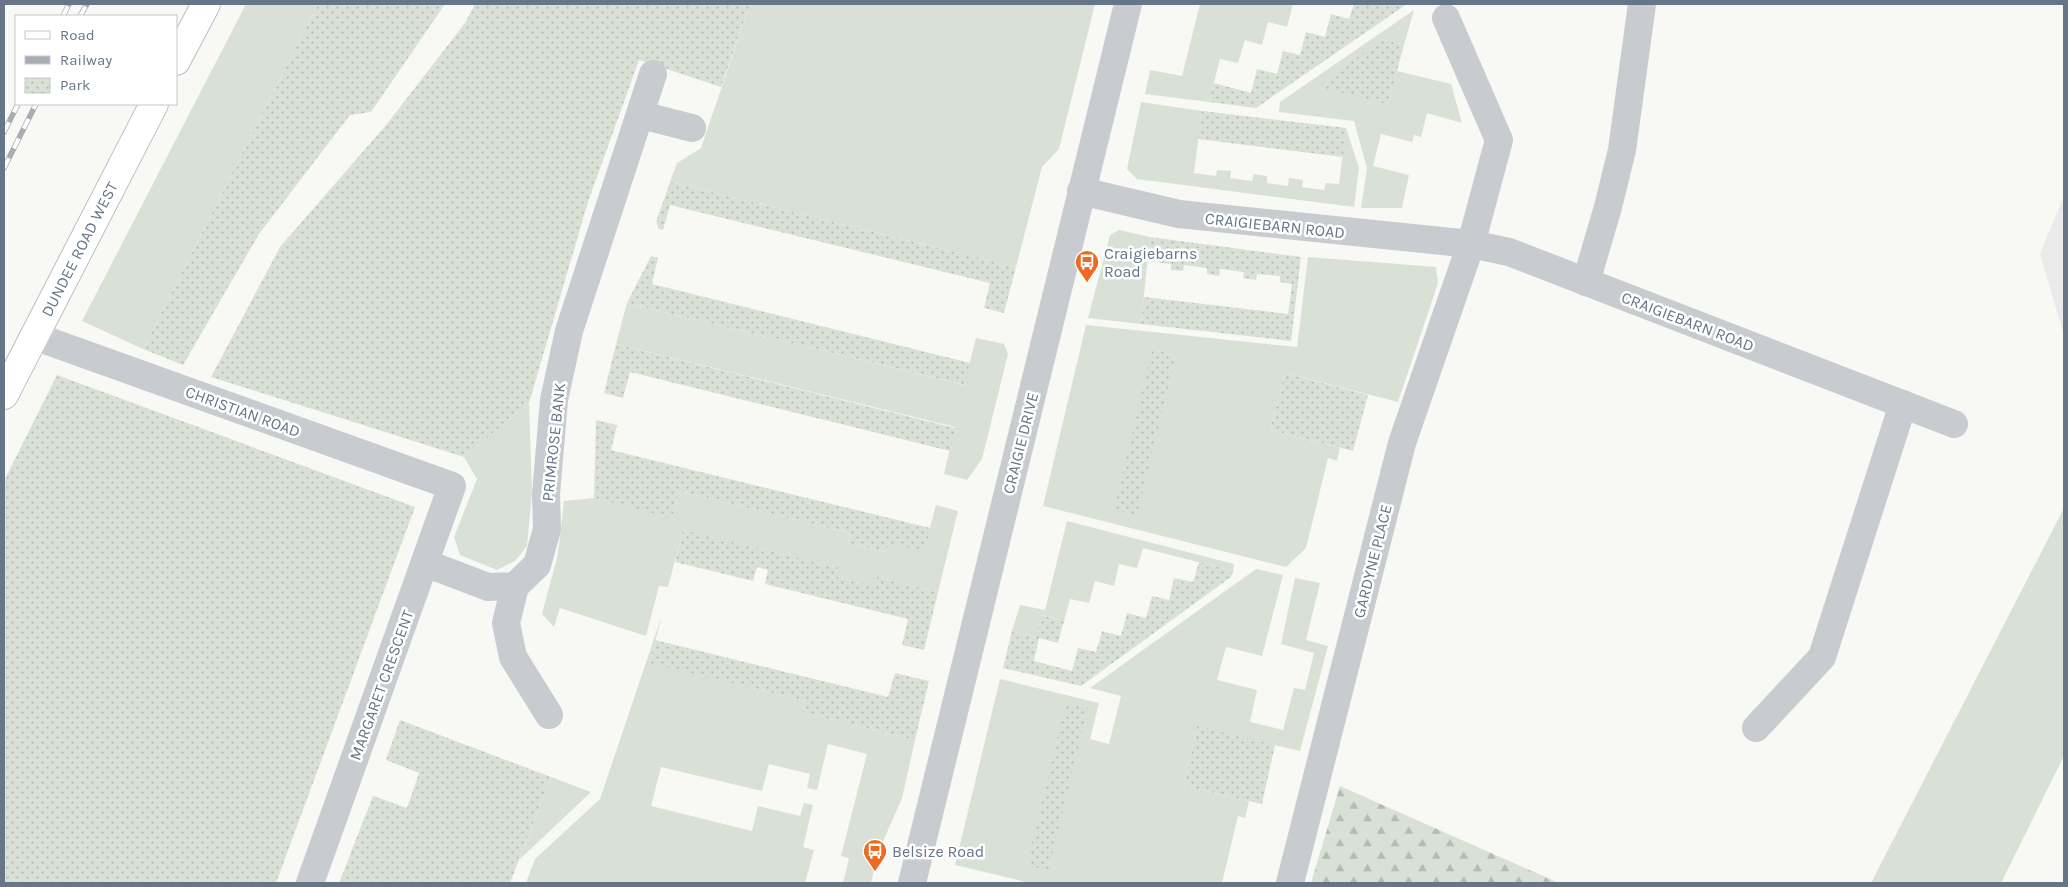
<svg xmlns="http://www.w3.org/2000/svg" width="2068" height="887" font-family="Karla,sans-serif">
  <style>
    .built { fill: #e9eae9 }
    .grass { fill: #d9e1d6 }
    .forest { fill: url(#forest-firs) }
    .park { fill: url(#park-dots) }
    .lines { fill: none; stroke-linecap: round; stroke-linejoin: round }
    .major-casing { stroke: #bbbec2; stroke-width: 30 }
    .minor { stroke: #c8cbcf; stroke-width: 28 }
    .major { stroke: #fff; stroke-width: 28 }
    .rail-casing { stroke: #a8adb4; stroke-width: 5.5 }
    .rail { stroke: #fff; stroke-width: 4; stroke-dasharray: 11; stroke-linecap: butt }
    .labels { text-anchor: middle; stroke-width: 5; stroke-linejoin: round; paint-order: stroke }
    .street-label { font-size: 16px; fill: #667588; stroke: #fff }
    .poi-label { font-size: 16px; fill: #667588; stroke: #fff; text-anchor: start }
  </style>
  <defs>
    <pattern id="forest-firs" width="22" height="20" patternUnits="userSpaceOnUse" patternTransform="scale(1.25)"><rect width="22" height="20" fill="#d9e1d6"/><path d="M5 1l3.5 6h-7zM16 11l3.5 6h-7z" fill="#b4bbb3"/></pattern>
    <pattern id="park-dots" width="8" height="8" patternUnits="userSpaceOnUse" patternTransform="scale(1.25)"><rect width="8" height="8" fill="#d9e1d6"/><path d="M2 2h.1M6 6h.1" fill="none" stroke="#b4bbb3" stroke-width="1.8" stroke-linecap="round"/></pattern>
  </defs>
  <rect width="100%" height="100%" fill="#f8f8f5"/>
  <path class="built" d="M 2064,196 L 2064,335 L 2040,254 Z"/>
  <g class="grass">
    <path d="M 246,4 L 318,4 L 143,349 L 82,321 Z"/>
    <path d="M 750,4 L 1095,4 L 1059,149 L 1042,167 L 1016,267 L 670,182 L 677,163 L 701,148 Z"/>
    <path d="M 1200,4 L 1293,4 L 1287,27 L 1268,22 L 1262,45 L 1245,40 L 1238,63 L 1220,59 L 1209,102 L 1145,94 L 1150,70 L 1182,76 Z"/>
    <path d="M 1414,10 L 1404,45 L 1381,39 L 1388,104 L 1397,71 L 1451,84 L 1462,123 L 1427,113 L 1421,137 L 1414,135 L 1412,142 L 1381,134 L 1373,166 L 1409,175 L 1402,208 L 1361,208 L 1367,168 L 1354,121 L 1279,112 L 1280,102 Z"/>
    <path d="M 1141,102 L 1202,111 L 1194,173 L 1216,176 L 1217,170 L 1231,171 L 1230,178 L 1252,181 L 1254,174 L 1267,176 L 1267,183 L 1288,186 L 1289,178 L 1303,180 L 1302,187 L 1324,190 L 1326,183 L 1339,184 L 1346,128 L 1359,168 L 1354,207 L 1137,179 L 1127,169 Z"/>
    <path d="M 1119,230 L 1150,237 L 1141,324 L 1088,318 L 1110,235 Z"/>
    <path d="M 1308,257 L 1436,267 L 1438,283 L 1398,402 L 1285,373 L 1270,430 L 1340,448 L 1337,461 L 1328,458 L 1306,548 L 1286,567 L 1043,506 L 1086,325 L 1297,347 Z"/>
    <path d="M 627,303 L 964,385 L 976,338 L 1004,344 L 1008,354 L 982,459 L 967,480 L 944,474 L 955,427 L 616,344 Z"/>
    <path d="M 529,403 L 532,493 L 527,546 L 515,561 L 497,570 L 460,555 L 454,537 L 477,479 L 464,457 Z"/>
    <path d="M 679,491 L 850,533 L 848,543 L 886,552 L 889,542 L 924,551 L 936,505 L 958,511 L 938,592 L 877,577 L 875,587 L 837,577 L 839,568 L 683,530 L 668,587 L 659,586 L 646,636 L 560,608 L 554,627 L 542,614 L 558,554 L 564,501 L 594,498 L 672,517 Z"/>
    <path d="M 2064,508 L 2064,756 L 2001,883 L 1871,883 Z"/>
    <path d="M 1067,521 L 1234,564 L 1233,571 L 1143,548 L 1137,568 L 1119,564 L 1114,586 L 1095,581 L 1089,603 L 1070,599 L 1064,621 L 1042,615 L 1036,637 L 1012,631 L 1020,605 L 1045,610 Z"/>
    <path d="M 1256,569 L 1283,575 L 1262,656 L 1226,647 L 1217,680 L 1257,690 L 1250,722 L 1283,730 L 1294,688 L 1305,690 L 1314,653 L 1281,644 L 1295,578 L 1320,583 L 1306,640 L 1328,646 L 1300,751 L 1197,727 L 1184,786 L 1249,801 L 1245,818 L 1238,816 L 1222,883 L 1030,883 L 955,865 L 1000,679 L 1099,703 L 1090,739 L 1109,744 L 1121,696 L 1090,688 Z"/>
    <path d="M 662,615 L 650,662 L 805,701 L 803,712 L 915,740 L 902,798 L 878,853 L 871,883 L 843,883 L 849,858 L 841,856 L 867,754 L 828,744 L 817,790 L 807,788 L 810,774 L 769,764 L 762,791 L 661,767 L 651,806 L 752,831 L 758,806 L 800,816 L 804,803 L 813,805 L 803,847 L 814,850 L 805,883 L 526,883 L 535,859 L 600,799 Z"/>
    <path d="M 551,777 L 591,792 L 519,860 Z"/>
  </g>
  <path class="forest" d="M 1340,786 L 1559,883 L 1311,883 Z"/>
  <g class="park">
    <path d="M 318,4 L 445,4 L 371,112 L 350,115 L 259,234 L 183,365 L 143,349 Z"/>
    <path d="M 475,4 L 750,4 L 721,87 L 639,60 L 588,202 L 529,403 L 464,457 L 211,377 L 280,247 L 387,124 L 465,23 Z"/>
    <path d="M 1354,4 L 1407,4 L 1256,108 L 1209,102 L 1214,83 L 1251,93 L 1257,69 L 1277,74 L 1283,51 L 1300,55 L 1306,32 L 1325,37 L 1331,14 L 1349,19 Z"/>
    <path d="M 1381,39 L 1404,45 L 1388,104 L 1318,87 Z"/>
    <path d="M 1202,111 L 1346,128 L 1343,157 L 1198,139 Z"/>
    <path d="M 670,182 L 1016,267 L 1004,313 L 984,308 L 990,283 L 670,205 L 663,230 L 659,229 L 656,222 Z"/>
    <path d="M 1150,237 L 1301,257 L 1291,341 L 1141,324 L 1144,297 L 1288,314 L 1292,284 L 1280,282 L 1280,276 L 1257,274 L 1256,280 L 1243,278 L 1244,272 L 1220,269 L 1219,276 L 1207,274 L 1207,268 L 1184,265 L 1183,271 L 1171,270 L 1171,264 L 1148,261 Z"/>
    <path d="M 651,256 L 658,258 L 652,284 L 970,363 L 965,385 L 627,303 Z"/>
    <path d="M 616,344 L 955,428 L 950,451 L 630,372 L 623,398 L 604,393 Z"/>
    <path d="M 1152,350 L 1176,355 L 1137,515 L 1114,510 Z"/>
    <path d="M 1285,373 L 1368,395 L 1353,451 L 1270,430 Z"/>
    <path d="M 57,375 L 415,507 L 276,883 L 4,883 L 4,481 Z"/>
    <path d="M 596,420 L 617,425 L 611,450 L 930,528 L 925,552 L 889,543 L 886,552 L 848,543 L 850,533 L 679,491 L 672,518 L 594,498 Z"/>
    <path d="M 683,530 L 840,568 L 837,577 L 874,586 L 877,577 L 938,592 L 924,650 L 902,645 L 908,619 L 765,584 L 768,570 L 757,567 L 753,581 L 675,562 Z"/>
    <path d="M 1199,562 L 1233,571 L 1231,577 L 1081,686 L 1003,668 L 1012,631 L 1036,637 L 1041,615 L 1064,621 L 1058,643 L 1039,638 L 1034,661 L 1072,671 L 1078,648 L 1096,652 L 1102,631 L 1121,636 L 1127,613 L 1146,618 L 1152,596 L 1169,600 L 1174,578 L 1193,582 Z"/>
    <path d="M 655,640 L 888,697 L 895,673 L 929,681 L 915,740 L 802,712 L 805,701 L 650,663 Z"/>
    <path d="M 1066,703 L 1088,708 L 1048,871 L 1027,865 Z"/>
    <path d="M 400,720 L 551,777 L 510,883 L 339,883 L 373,796 L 407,808 L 419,773 L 386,760 Z"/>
    <path d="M 1197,726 L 1275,745 L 1262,804 L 1184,786 Z"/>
  </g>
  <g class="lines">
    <g class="major-casing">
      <g id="major">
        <path d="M 176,61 L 206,4"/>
        <path d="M 4,395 L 154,104"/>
      </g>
    </g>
    <g class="minor">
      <path d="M 641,115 L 692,128"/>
      <path d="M 1081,191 L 1179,214 L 1471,244 L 1509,252 L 1954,424"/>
      <path d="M 1586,282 L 1608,207 L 1622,150 L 1642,4"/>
      <path d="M 34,336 L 452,486 L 310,883"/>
      <path d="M 425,563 L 488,587 L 515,586 L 537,565 L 547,529 L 546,494 L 554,400 L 569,331 L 653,74"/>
      <path d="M 515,586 L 506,623 L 513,657 L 549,715"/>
      <path d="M 1756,728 L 1822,657 L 1903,404"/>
      <path d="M 912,883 L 1128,4"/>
      <path d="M 1290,883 L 1402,443 L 1471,244 L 1499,140 L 1446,18"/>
    </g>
    <use href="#major" class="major"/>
    <g class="rail-casing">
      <g id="rail">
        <path d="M 63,16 L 69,4"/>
        <path d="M 80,16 L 87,4"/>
        <path d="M 4,132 L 18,104"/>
        <path d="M 4,168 L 36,104"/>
      </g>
    </g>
    <use href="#rail" class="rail"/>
  </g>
  <defs>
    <g id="bus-pin" transform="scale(1.25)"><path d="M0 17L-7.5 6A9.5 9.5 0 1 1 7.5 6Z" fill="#ec6a22" stroke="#fff"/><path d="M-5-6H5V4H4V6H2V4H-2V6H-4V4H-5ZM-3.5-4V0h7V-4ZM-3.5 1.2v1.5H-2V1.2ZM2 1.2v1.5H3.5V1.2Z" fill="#fff"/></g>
  </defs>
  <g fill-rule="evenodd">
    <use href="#bus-pin" x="1087" y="262"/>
    <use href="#bus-pin" x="875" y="851"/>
  </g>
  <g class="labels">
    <g class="street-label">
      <text transform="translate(1275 225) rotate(6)" y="6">CRAIGIEBARN ROAD</text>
      <text transform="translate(79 249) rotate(-63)" y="6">DUNDEE ROAD WEST</text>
      <text transform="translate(1688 321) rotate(21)" y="6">CRAIGIEBARN ROAD</text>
      <text transform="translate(243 411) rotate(20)" y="6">CHRISTIAN ROAD</text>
      <text transform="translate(553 442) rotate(-84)" y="6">PRIMROSE BANK</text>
      <text transform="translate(1020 443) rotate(-76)" y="6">CRAIGIE DRIVE</text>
      <text transform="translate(1372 561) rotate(-76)" y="6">GARDYNE PLACE</text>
      <text transform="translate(381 685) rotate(-70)" y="6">MARGARET CRESCENT</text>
    </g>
    <g class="poi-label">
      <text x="1104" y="259">Craigiebarns<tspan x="1104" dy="18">Road</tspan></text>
      <text x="892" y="857">Belsize Road</text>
    </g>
  </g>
  <rect width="2068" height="887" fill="none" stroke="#667588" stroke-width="10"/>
  <rect x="15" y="15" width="162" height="90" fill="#ffffff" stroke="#c2c8cf"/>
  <rect x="25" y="31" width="25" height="8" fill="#ffffff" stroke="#c2c8cf"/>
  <text x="60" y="40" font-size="15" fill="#667588">Road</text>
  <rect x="25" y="56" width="25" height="8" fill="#a8adb4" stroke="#c2c8cf"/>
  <text x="60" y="65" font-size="15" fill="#667588">Railway</text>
  <rect x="25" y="78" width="25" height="15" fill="url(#park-dots)" stroke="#c2c8cf"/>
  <text x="60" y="90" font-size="15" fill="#667588">Park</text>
</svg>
